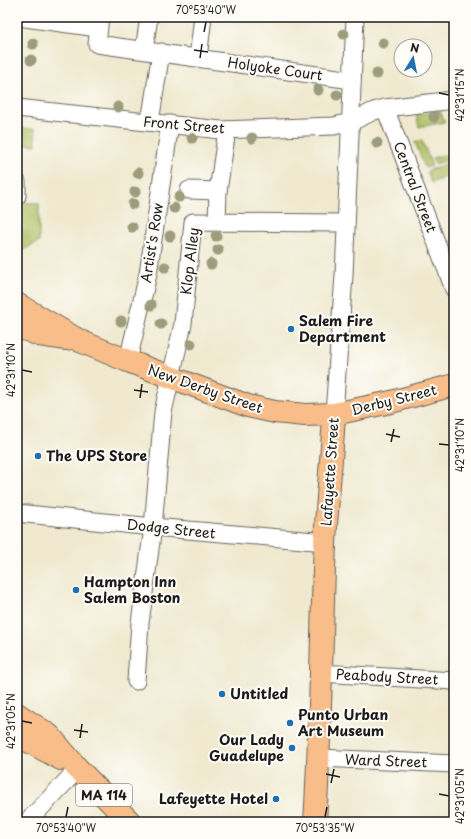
<svg xmlns="http://www.w3.org/2000/svg" width="471" height="839" font-family="'Playpen Sans',sans-serif">
  <style>
    .green { fill: #afc064; stroke: #666e40 }
    .lines { fill: none; stroke-linecap: round; stroke-linejoin: round }
    .minor-casing { stroke: #66645b; stroke-width: 19 }
    .major-casing { stroke: #66645b; stroke-width: 24 }
    .highway-casing { stroke: #66645b; stroke-width: 24 }
    .minor { stroke: #fff; stroke-width: 17 }
    .major { stroke: #f8bd89; stroke-width: 22 }
    .highway { stroke: #f8bd89; stroke-width: 22 }
    .tree { fill: #9c9d7c }
    .ticks { fill: none; stroke: #1c1c1c; stroke-width: 1.5 }
    .poi-dot { fill: #1f6fb2; stroke: #fdfcf7; stroke-width: 1.5 }
    .labels { text-anchor: middle; stroke-width: 4; stroke-linejoin: round; paint-order: stroke }
    .shield { fill: #fdfcf7; stroke: #605f5e; stroke-width: 1 }
    .shield-label { font-size: 13px; font-weight: bold; fill: #1c1c1c }
    .street-label { font-size: 14px; fill: #1c1c1c; stroke: #fdfcf7 }
    .poi-label { font-size: 14px; font-weight: bold; fill: #1c1c1c; stroke: #fdfcf7; text-anchor: start }
    .neatline { fill: none; stroke: #1c1c1c; stroke-width: 1.5 }
    .ticks-label { font-size: 10px; text-anchor: middle; fill: #1c1c1c }
  </style>
  <rect width="100%" height="100%" fill="#fdfcf7"/>
  <filter id="ink" filterUnits="userSpaceOnUse"><feTurbulence type="fractalNoise" baseFrequency=".025" numOctaves="2"/><feDisplacementMap in="SourceGraphic" scale="8" xChannelSelector="R" yChannelSelector="G"/><feConvolveMatrix kernelMatrix="1 2 1 2 8 2 1 2 1" color-interpolation-filters="sRGB"/></filter>
  <filter id="wash" filterUnits="userSpaceOnUse"><feTurbulence type="fractalNoise" baseFrequency=".012" numOctaves="4" result="noise"/><feDisplacementMap in="SourceGraphic" scale="16" xChannelSelector="R" yChannelSelector="G"/><feGaussianBlur stdDeviation="0.9" result="paint"/><feColorMatrix in="noise" values="0 0 0 0 0 0 0 0 0 0 0 0 0 0 0 0 0 1.4 0 .05"/><feComposite in="paint" operator="in"/></filter>
  <g filter="url(#wash)">
    <rect width="100%" height="100%" fill="#f0e9cf"/>
    <g class="green">
      <path d="M 440,111 L 445,122 L 419,127 L 416,115 Z"/>
      <path d="M 17,128 L 35,129 L 36,145 L 17,144 Z"/>
      <path d="M 422,140 L 432,166 L 425,168 L 415,142 Z"/>
      <path d="M 452,154 L 454,158 L 435,164 L 432,158 Z"/>
      <path d="M 453,161 L 454,164 L 454,174 L 431,183 L 427,171 Z"/>
      <path d="M 20,202 L 39,203 L 39,242 L 17,253 L 17,204 Z"/>
      <path d="M 450,544 L 454,545 L 454,571 L 450,571 Z"/>
    </g>
  </g>
  <g filter="url(#ink)">
    <g class="lines">
      <g class="minor-casing">
        <g id="minor">
          <path d="M 100,17 L 97,44 L 352,80"/>
          <path d="M 25,18 L 98,28"/>
          <path d="M 144,50 L 149,17"/>
          <path d="M 198,58 L 203,17"/>
          <path d="M 17,108 L 221,130 L 334,126 L 351,122 L 374,111 L 385,108 L 454,100"/>
          <path d="M 385,108 L 454,289"/>
          <path d="M 150,122 L 161,52"/>
          <path d="M 17,182 L 17,196"/>
          <path d="M 189,190 L 218,191 L 227,130"/>
          <path d="M 217,222 L 218,191"/>
          <path d="M 128,361 L 148,274 L 170,124"/>
          <path d="M 334,414 L 344,275 L 355,17"/>
          <path d="M 17,513 L 153,527 L 326,542"/>
          <path d="M 320,673 L 454,681"/>
          <path d="M 136,681 L 140,623 L 153,527 L 163,412 L 183,324 L 193,222 L 346,223"/>
          <path d="M 319,758 L 454,764"/>
          <path d="M 27,822 L 78,769"/>
        </g>
      </g>
      <g class="major-casing">
        <g id="major">
          <path d="M 17,304 L 80,341 L 128,361 L 248,406 L 275,412 L 305,415 L 334,414 L 391,402 L 454,385"/>
          <path d="M 17,326 L 39,335 L 67,339"/>
          <path d="M 315,822 C 321,729 321,637 325,544 C 327,500 332,457 334,414"/>
        </g>
      </g>
      <g class="highway-casing">
        <g id="highway">
          <path d="M 17,714 L 49,735 L 78,769 L 130,822"/>
          <path d="M 17,735 L 61,759"/>
        </g>
      </g>
      <use href="#minor" class="minor"/>
      <use href="#major" class="major"/>
      <use href="#highway" class="highway"/>
    </g>
    <g class="tree">
      <circle cx="344" cy="34" r="5.5"/>
      <circle cx="383" cy="43" r="5.5"/>
      <circle cx="33" cy="44" r="5.5"/>
      <circle cx="31" cy="60" r="5.5"/>
      <circle cx="377" cy="74" r="5.5"/>
      <circle cx="318" cy="90" r="5.5"/>
      <circle cx="337" cy="95" r="5.5"/>
      <circle cx="118" cy="107" r="5.5"/>
      <circle cx="434" cy="117" r="5.5"/>
      <circle cx="192" cy="138" r="5.5"/>
      <circle cx="252" cy="138" r="5.5"/>
      <circle cx="377" cy="143" r="5.5"/>
      <circle cx="138" cy="173" r="5.5"/>
      <circle cx="135" cy="192" r="5.5"/>
      <circle cx="179" cy="197" r="5.5"/>
      <circle cx="133" cy="204" r="5.5"/>
      <circle cx="174" cy="208" r="5.5"/>
      <circle cx="132" cy="227" r="5.5"/>
      <circle cx="170" cy="236" r="5.5"/>
      <circle cx="216" cy="236" r="5.5"/>
      <circle cx="218" cy="250" r="5.5"/>
      <circle cx="211" cy="264" r="5.5"/>
      <circle cx="165" cy="267" r="5.5"/>
      <circle cx="151" cy="305" r="5.5"/>
      <circle cx="121" cy="321" r="5.5"/>
      <circle cx="161" cy="324" r="5.5"/>
      <circle cx="191" cy="344" r="5.5"/>
    </g>
  </g>
  <path class="ticks" d="M 204,32 L 206,22M 194,50 L 208,52M 200,58 L 202,44M 439,93 L 449,95M 22,370 L 32,372M 134,390 L 148,392M 140,398 L 142,384M 386,434 L 400,437M 391,442 L 394,429M 439,444 L 449,445M 22,721 L 32,723M 74,730 L 88,732M 80,738 L 82,724M 326,774 L 340,777M 331,783 L 334,769M 439,794 L 449,796M 66,817 L 68,807M 325,817 L 327,807"/>
  <g class="poi-dot">
    <circle cx="291" cy="329" r="4"/>
    <circle cx="38" cy="456" r="4"/>
    <circle cx="76" cy="590" r="4"/>
    <circle cx="222" cy="694" r="4"/>
    <circle cx="290" cy="723" r="4"/>
    <circle cx="292" cy="748" r="4"/>
    <circle cx="276" cy="799" r="4"/>
  </g>
  <g class="labels">
    <rect class="shield" x="76" y="784" width="56" height="22" rx="3"/>
    <g class="shield-label">
      <text x="104" y="800">MA 114</text>
    </g>
    <g class="street-label">
      <text transform="translate(275 69) rotate(8)" y="5">Holyoke Court</text>
      <text transform="translate(184 125) rotate(5)" y="5">Front Street</text>
      <text transform="translate(415 187) rotate(69)" y="5">Central Street</text>
      <text transform="translate(152 243) rotate(-81)" y="5">Artist's Row</text>
      <text transform="translate(190 261) rotate(-83)" y="5">Klop Alley</text>
      <text transform="translate(205 389) rotate(19)" y="5">New Derby Street</text>
      <text transform="translate(394 400) rotate(-14)" y="5">Derby Street</text>
      <text transform="translate(330 472) rotate(-86)" y="5">Lafayette Street</text>
      <text transform="translate(171 529) rotate(6)" y="5">Dodge Street</text>
      <text transform="translate(387 677) rotate(3)" y="5">Peabody Street</text>
      <text transform="translate(386 761) rotate(2)" y="5">Ward Street</text>
    </g>
    <g class="poi-label">
      <text x="299" y="326">Salem Fire<tspan x="299" dy="16">Department</tspan></text>
      <text x="46" y="461">The UPS Store</text>
      <text x="84" y="587">Hampton Inn<tspan x="84" dy="16">Salem Boston</tspan></text>
      <text x="230" y="699">Untitled</text>
      <text x="298" y="720">Punto Urban<tspan x="298" dy="16">Art Museum</tspan></text>
      <text x="284" y="745" text-anchor="end">Our Lady<tspan x="284" dy="16">Guadelupe</tspan></text>
      <text x="268" y="804" text-anchor="end">Lafeyette Hotel</text>
    </g>
  </g>
  <rect width="471" height="839" fill="none" stroke="#fdfcf7" stroke-width="44"/>
  <g transform="translate(413 58) rotate(10)"><circle r="19" fill="#fdfcf7" stroke="#a3a29f"/>
  <path d="M0-3L7 15L0 10L-7 15Z" fill="#1f6fb2"/>
  <text y="-6" font-size="11" font-weight="bold" text-anchor="middle" fill="#1c1c1c">N</text>
  </g>
  <rect x="22" y="22" width="427" height="795" class="neatline"/>
  <g class="ticks-label">
    <text x="206" y="14">70°53'40"W</text>
    <text transform="translate(460 95) rotate(-90)" y="4">42°31'15"N</text>
    <text transform="translate(11 370) rotate(-90)" y="4">42°31'10"N</text>
    <text transform="translate(460 445) rotate(-90)" y="4">42°31'10"N</text>
    <text transform="translate(11 721) rotate(-90)" y="4">42°31'05"N</text>
    <text transform="translate(460 796) rotate(-90)" y="4">42°31'05"N</text>
    <text x="66" y="832">70°53'40"W</text>
    <text x="325" y="832">70°53'35"W</text>
  </g>
</svg>
